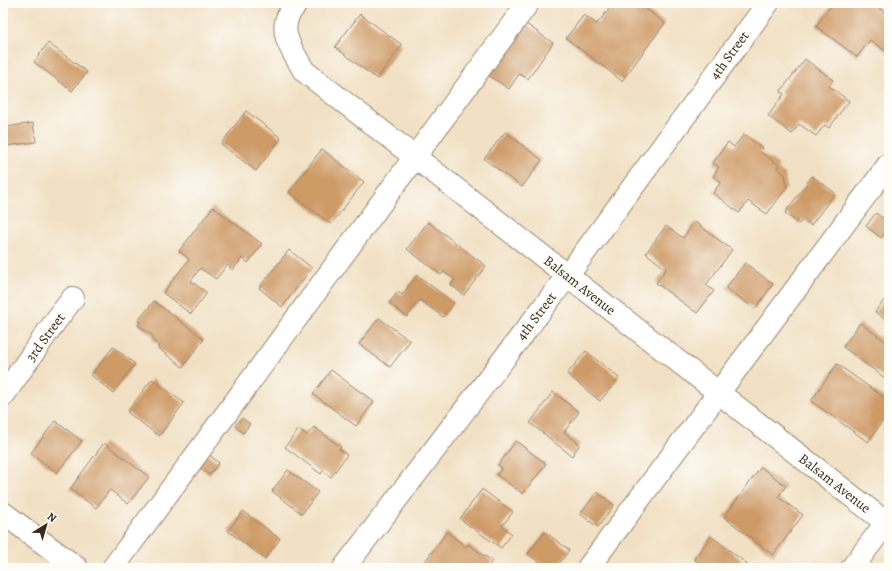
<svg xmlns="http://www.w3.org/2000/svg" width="892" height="571" font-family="Alegreya,serif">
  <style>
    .building { fill: #ce9a66 }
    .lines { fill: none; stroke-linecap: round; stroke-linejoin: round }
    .minor-casing { stroke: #968570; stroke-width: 24 }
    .minor { stroke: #fff; stroke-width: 22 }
    .labels { text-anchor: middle; stroke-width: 3; stroke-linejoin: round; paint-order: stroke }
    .street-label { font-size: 14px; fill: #3b2a1e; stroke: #fdfcf7 }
  </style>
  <rect width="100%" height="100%" fill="#fdfcf7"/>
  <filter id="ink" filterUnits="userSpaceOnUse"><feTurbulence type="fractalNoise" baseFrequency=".025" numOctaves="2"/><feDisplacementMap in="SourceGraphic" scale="8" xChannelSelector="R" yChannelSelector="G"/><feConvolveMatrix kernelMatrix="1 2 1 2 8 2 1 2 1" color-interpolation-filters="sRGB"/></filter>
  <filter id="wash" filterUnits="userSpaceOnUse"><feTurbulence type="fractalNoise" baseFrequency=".012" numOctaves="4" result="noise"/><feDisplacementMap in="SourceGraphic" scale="16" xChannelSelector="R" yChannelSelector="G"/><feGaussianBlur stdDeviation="0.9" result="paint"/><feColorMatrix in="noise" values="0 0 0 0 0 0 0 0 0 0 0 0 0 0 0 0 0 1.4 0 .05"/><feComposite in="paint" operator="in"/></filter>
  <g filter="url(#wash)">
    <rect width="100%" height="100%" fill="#f1e0c3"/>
    <g id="blocks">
      <g class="building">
        <path d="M 607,3 L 638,3 L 665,23 L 622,81 L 566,38 L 584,15 L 597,24 L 611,6 Z"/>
        <path d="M 833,3 L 872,3 L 889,15 L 889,53 L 870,40 L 857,57 L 816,26 Z"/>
        <path d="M 360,14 L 402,45 L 377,79 L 335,47 Z"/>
        <path d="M 522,21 L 553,43 L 528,79 L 519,74 L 509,89 L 485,73 Z"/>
        <path d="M 48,43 L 87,72 L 72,91 L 34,62 Z"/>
        <path d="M 805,59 L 833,80 L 829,86 L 849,101 L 829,128 L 825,125 L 816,136 L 799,124 L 792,134 L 768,116 L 784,94 L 780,92 Z"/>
        <path d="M 246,111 L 281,138 L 256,171 L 221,144 Z"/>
        <path d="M 33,123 L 36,142 L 6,146 L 3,150 L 3,125 L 6,127 Z"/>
        <path d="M 505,132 L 542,160 L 522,187 L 484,159 Z"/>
        <path d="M 744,134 L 763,149 L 760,152 L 779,165 L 777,168 L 785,174 L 787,187 L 767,214 L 748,201 L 739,213 L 713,193 L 721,182 L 713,176 L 719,167 L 713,163 L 728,142 L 734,147 Z"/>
        <path d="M 322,149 L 364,182 L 331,224 L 289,192 Z"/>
        <path d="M 812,176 L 835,193 L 811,225 L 803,219 L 799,224 L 785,213 Z"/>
        <path d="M 213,207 L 262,244 L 248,263 L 242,258 L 233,270 L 227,265 L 216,279 L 200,268 L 191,281 L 207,293 L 191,314 L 163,293 L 189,259 L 179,251 Z"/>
        <path d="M 876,213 L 889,223 L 889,227 L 881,238 L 866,226 Z"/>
        <path d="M 428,222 L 486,266 L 464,295 L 451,285 L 455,280 L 444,272 L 441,275 L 407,249 Z"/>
        <path d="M 695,222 L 732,250 L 706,285 L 714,291 L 697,313 L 656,283 L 666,269 L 646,253 L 666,226 L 683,238 Z"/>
        <path d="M 289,250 L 312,268 L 282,307 L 259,288 Z"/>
        <path d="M 745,263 L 773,284 L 755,309 L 726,288 Z"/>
        <path d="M 417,275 L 454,303 L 443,317 L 420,300 L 407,317 L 389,303 L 398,292 L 402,295 Z"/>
        <path d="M 889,294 L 889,322 L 875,312 Z"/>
        <path d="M 154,301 L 204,339 L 183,367 L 158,348 L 159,345 L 152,340 L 154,337 L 138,325 L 140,322 L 138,321 Z"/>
        <path d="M 379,318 L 410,341 L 390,367 L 359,344 Z"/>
        <path d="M 860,323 L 889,344 L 889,373 L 885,378 L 843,347 Z"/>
        <path d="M 113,347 L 135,364 L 113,393 L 91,375 Z"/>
        <path d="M 586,351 L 619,378 L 600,401 L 567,374 Z"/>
        <path d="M 837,364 L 889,401 L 889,412 L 868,442 L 811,401 Z"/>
        <path d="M 331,370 L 374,402 L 356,426 L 313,394 Z"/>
        <path d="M 152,379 L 184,403 L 159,436 L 127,412 Z"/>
        <path d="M 553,392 L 579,412 L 564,432 L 580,444 L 572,456 L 530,423 Z"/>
        <path d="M 242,418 L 250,424 L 243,433 L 235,426 Z"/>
        <path d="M 55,421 L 82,441 L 57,473 L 31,453 Z"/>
        <path d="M 314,427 L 341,447 L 339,449 L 347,455 L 331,477 L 323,471 L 321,474 L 285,447 L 299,429 L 307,435 Z"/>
        <path d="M 516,441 L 546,464 L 523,494 L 497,475 L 502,468 L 498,465 Z"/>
        <path d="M 104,443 L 149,477 L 128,504 L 110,490 L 96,508 L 70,489 Z"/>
        <path d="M 207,453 L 219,463 L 209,475 L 198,466 Z"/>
        <path d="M 761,467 L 786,486 L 778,497 L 803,515 L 773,555 L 724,517 Z"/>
        <path d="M 288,470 L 318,492 L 302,514 L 272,491 Z"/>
        <path d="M 482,489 L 513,512 L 502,526 L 512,534 L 501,548 L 460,519 Z"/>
        <path d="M 597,492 L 614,505 L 598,527 L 580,514 Z"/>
        <path d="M 243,511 L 280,539 L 265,559 L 228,531 Z"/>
        <path d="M 447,532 L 466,547 L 468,544 L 492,561 L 487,568 L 429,568 L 423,564 Z"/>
        <path d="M 545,532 L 569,550 L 556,568 L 547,568 L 528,554 Z"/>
        <path d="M 711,536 L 747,564 L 744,568 L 705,568 L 694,559 Z"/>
      </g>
    </g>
  </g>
  <g filter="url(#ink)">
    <use href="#blocks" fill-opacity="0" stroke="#968570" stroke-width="1"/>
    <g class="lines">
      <g class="minor-casing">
        <g id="minor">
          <path d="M 297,3 C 294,7 290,11 288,16 C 279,36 295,54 304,71 L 889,525"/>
          <path d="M 3,396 L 54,323 L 73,298"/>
          <path d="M 3,513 L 77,568"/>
          <path d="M 113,568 L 528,3"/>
          <path d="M 344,568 L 568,275 L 768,3"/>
          <path d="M 588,568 L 889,164"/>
          <path d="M 852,568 L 889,519"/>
        </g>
      </g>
      <use href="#minor" class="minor"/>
    </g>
  </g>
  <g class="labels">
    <g class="street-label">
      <text transform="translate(729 55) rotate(-54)" y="5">4th Street</text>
      <text transform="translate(580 285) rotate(38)" y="5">Balsam Avenue</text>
      <text transform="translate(536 316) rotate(-53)" y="5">4th Street</text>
      <text transform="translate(45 337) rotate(-54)" y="5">3rd Street</text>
      <text transform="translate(835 483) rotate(38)" y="5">Balsam Avenue</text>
    </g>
  </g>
  <rect width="892" height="571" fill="none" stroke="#fdfcf7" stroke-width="16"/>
  <g transform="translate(46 525) rotate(37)" stroke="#fdfcf7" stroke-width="3" paint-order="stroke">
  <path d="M0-3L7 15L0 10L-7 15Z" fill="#3b2a1e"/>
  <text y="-6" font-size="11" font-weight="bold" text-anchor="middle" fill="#3b2a1e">N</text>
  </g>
</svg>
